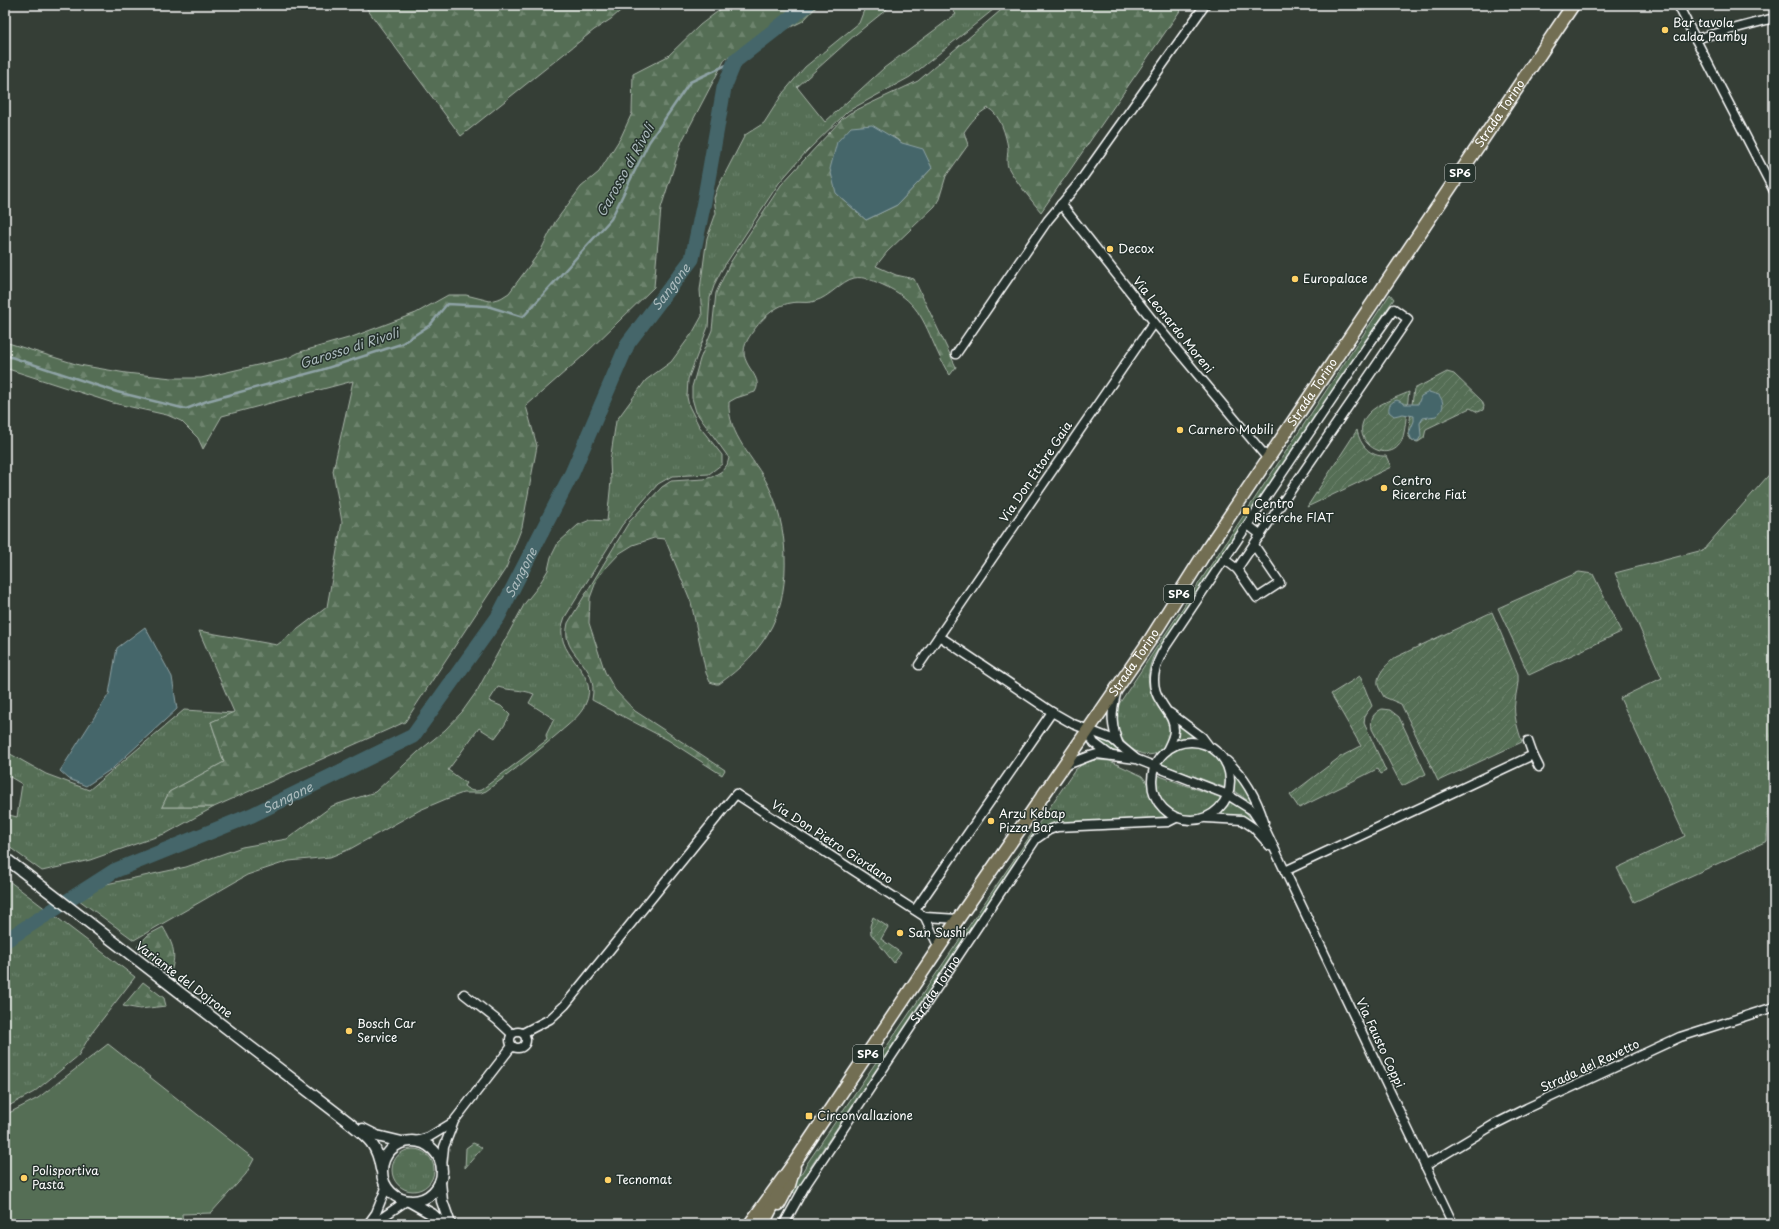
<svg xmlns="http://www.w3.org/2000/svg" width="1779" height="1229" font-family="'Playpen Sans',sans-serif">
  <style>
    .grass { fill: url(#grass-tufts); stroke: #aab6aa; fill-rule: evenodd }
    .forest { fill: url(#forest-firs); stroke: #aab6aa; fill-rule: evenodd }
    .park { fill: #546e55; stroke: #aab6aa }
    .garden { fill: url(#garden-furrows); stroke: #aab6aa }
    .water { fill: #44666b; stroke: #8fa3a6 }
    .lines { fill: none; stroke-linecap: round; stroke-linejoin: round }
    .stream { stroke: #8fa3a6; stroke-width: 2.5 }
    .river { stroke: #44666b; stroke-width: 15 }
    .minor-casing { stroke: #fff; stroke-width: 11 }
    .tertiary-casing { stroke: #fff; stroke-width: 13 }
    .primary-casing { stroke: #fff; stroke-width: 15 }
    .minor { stroke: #26332d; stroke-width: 8 }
    .tertiary { stroke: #26332d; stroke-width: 10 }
    .primary { stroke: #726e52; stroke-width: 12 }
    .poi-dot { fill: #ffd166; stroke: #26332d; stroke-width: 1.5 }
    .labels { text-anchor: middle; stroke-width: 3; stroke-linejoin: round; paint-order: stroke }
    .shield { fill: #26332d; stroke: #bec2c0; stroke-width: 1 }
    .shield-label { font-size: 11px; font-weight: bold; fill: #fff }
    .poi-label { font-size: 12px; fill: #fff; stroke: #26332d; text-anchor: start }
    .street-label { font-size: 12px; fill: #fff; stroke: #26332d }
    .water-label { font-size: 13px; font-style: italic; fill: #abbabc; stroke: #26332d }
  </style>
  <defs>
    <pattern id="grass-tufts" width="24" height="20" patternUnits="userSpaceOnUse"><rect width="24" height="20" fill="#546e55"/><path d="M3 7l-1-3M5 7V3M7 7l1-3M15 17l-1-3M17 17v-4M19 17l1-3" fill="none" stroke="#6e846e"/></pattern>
    <pattern id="forest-firs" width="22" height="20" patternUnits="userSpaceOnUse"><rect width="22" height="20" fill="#546e55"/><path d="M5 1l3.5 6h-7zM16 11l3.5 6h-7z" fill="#6e846e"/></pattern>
    <pattern id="garden-furrows" width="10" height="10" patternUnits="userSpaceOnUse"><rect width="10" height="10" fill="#546e55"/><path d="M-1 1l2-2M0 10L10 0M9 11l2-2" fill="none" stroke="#6e846e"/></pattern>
  </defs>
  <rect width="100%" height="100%" fill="#353e36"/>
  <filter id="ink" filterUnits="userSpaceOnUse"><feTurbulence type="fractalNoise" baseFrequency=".025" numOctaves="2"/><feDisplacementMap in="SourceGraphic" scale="8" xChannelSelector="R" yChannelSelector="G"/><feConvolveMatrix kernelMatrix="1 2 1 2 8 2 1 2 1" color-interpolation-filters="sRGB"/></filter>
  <g filter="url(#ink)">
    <g class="grass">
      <path d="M 866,5 L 892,5 L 856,34 L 797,87 L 825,122 L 884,68 L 956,14 L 948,5 L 999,5 L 910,77 L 848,111 L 806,152 L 779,183 L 721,271 L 715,283 L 710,298 L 708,327 L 688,379 L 687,397 L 689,406 L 699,426 L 722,455 L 722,464 L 709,474 L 672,476 L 658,484 L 622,525 L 565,617 C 548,656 603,669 585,705 C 580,716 569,724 560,732 C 536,753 512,772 486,791 L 481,793 L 463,793 L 446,799 L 420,810 L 350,849 L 330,857 L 289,861 L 247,875 L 134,940 L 79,900 L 97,886 L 186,867 L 242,847 L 287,839 L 332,806 L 375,792 L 418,752 L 445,730 L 462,712 L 477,691 L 525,603 L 537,588 L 548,570 L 551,557 L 558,543 L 578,525 L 590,520 L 607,521 L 611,481 L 610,461 L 616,421 L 646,380 L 671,362 L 693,332 L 702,316 L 700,290 L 705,252 L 707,238 L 716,213 L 714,198 L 718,187 L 745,135 L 764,123 L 783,93 L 805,67 L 859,23 ZM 498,687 C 510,691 522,689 534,694 L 529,703 L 554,719 L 546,735 L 547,740 L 481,790 C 474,792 470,791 464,786 L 466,783 L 448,770 L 479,728 L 495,738 L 504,726 L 510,715 L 501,706 L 489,701 Z"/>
      <path d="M 1390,294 L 1394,299 L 1153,657 C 1135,702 1176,715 1170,737 C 1157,777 1102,742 1119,704 Z"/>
      <path d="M 1774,469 L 1774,697 L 1767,841 L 1634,902 L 1617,868 L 1685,836 L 1620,698 L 1662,678 L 1615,573 L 1703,550 Z"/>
      <path d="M 184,710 L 234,713 L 211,722 L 224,762 L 169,792 L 162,807 L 214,807 L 167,833 L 90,860 L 42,871 L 5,844 L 5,814 L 17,817 L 22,784 L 5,774 L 5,751 L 46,774 L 89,790 Z"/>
      <path d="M 1177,723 L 1197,739 L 1177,741 L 1179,730 Z"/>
      <path d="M 1096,738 L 1108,742 L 1119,752 L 1109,750 Z"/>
      <path d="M 1191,746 C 1214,749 1228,765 1226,788 L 1161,764 C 1168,753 1178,747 1191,746 Z"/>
      <path d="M 1095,760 L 1110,761 L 1142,776 C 1155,791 1148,802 1168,817 L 1058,823 L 1040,830 L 1033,837 L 812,1165 L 796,1194 L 791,1191 L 808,1162 L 1075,770 L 1084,763 Z"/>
      <path d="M 1234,774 L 1240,778 L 1257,807 L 1234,791 Z"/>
      <path d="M 1157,775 L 1222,798 C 1202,832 1151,813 1157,775 Z"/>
      <path d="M 1229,801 L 1244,810 L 1256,825 L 1242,817 L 1217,816 L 1222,812 Z"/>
      <path d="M 5,878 L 135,977 L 91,1034 L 78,1056 L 34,1092 L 5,1108 Z"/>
      <path d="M 473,1143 L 478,1145 L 482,1148 L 465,1168 L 466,1148 Z"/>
      <circle cx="413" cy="1170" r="21"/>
    </g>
    <g class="forest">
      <path d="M 364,5 L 627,5 L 611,19 L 594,30 L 461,136 Z"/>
      <path d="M 726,5 L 818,5 L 803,21 L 725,59 L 682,141 L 661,208 L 654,287 L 583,356 L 526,406 L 537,446 L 522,527 L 506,568 L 405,722 L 214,807 L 162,807 L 169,792 L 224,762 L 211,722 L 234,712 L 199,631 L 277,645 L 327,607 L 342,522 L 333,471 L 353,381 L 222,416 L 203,449 L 198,438 L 181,421 L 167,415 L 113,403 L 5,368 L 5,342 L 79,365 L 126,373 L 172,378 L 201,378 L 288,358 L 300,352 L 352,337 L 416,313 L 448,295 L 466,295 L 490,301 L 501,298 L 509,293 L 541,250 L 555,222 L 581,187 L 599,172 L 621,137 L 632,113 L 633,74 L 668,56 L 700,25 Z"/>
      <path d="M 1007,5 L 1184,5 L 1041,212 C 1032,201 1014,179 1008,167 C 1006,161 1008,154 1008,148 C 1006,135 1000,114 988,108 C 977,114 971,122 964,132 L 968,145 L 946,176 L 939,199 L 935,206 L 887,252 L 876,266 L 896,275 L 914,279 L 956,367 L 950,375 C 944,368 941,359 937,351 C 923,319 917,300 883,285 C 874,281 864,276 854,278 C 841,281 830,297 815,301 C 807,304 799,301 791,303 C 773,305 757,324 748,339 C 733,364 766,374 755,392 L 736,398 L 729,402 C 727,434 755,459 768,485 C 788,525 792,586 772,626 C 760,650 740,669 719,684 L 716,684 L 710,682 L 706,673 L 691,602 L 665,539 L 654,538 L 633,545 L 620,553 L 604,570 L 597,579 L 590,598 L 589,623 L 605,672 L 615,690 L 635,711 L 725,770 L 722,775 L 668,740 L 592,700 C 600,660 559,658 568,623 L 629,522 L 662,487 L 671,481 L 704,479 L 712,477 L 722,471 L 727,465 L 729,458 L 696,412 L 692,398 L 692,387 L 700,359 L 712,330 L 716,293 L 730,263 L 781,185 L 842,119 L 850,113 L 918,81 ZM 892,136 L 902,143 L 932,168 L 897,205 L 866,220 L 836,193 Z"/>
      <path d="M 163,927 C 174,946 177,954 170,975 L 137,947 L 148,935 Z"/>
      <path d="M 143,982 L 164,998 L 166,1006 L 140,1009 L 123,1006 Z"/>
    </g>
    <path class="park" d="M 108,1044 L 254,1159 L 246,1174 L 211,1213 L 182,1214 L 183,1224 L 5,1224 L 5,1115 L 38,1098 Z"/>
    <g class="garden">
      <path d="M 1447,372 L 1454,374 L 1482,401 L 1484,406 L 1483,410 L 1478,412 L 1470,408 L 1426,429 L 1424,438 L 1418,442 L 1412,441 L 1408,435 L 1414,389 Z"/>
      <path d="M 1409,392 C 1407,404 1406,430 1402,440 C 1390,468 1345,440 1368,414 C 1378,403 1396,398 1409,392 Z"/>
      <path d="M 1357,430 C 1360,445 1370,457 1386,456 L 1391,467 L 1307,507 Z"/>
      <path d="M 1579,572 L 1593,574 L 1621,632 L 1529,675 L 1498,608 Z"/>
      <path d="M 1492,612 L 1518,674 C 1519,684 1516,691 1515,702 C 1513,715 1518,729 1522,742 L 1438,781 L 1401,704 L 1384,697 C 1382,693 1379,689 1378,685 C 1376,674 1388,663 1396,657 Z"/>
      <path d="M 1360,676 L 1372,706 L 1365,715 L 1364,723 L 1386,771 L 1380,774 L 1377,769 L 1299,808 L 1290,795 L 1340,757 L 1361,746 L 1331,694 Z"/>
      <path d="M 1382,709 L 1390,710 L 1399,717 L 1426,774 L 1402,786 L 1372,729 C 1370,719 1373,713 1382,709 Z"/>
      <path d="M 873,917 L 888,927 L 881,939 L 901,953 L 894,963 L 871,934 L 870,926 Z"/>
    </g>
    <g class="water">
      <path d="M 872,125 L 902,143 L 923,149 L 932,168 L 897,205 L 866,220 L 836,193 L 830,169 L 837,142 L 851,127 Z"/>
      <path d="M 1429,392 L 1439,395 C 1445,403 1444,410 1436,416 L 1423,418 L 1420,423 L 1421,436 L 1418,441 L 1412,441 L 1409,433 L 1414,421 L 1414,416 L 1403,414 L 1394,416 L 1389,412 C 1388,405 1391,402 1397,400 L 1405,404 L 1418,404 L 1421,396 Z"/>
      <path d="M 145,627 L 172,677 L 177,709 L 113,768 L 86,786 L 69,779 L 60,771 L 109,694 L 117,648 Z"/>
    </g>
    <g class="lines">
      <path class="stream" d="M 5,355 L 117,392 L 186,409 L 207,401 L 321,370 L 401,344 L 430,325 L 447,304 L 487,306 L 523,317 L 611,219 L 649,142 L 690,82 L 735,61"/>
      <path class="river" id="s1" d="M 5,941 L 114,871 L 252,815 L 413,736 L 498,617 L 572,473 L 628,343 L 692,259 L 704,202 L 724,88 L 735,61 L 807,5"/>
      <g class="minor-casing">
        <g id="minor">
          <path d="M 1678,5 L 1774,191"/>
          <path d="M 1695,39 L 1774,18"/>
          <path d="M 1061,204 L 1154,322 L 1268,459"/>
          <path d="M 956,354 L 1048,220 L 1078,184 L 1205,5"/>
          <path d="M 1248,525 L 1261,535"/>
          <path d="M 1237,569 L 1257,598 L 1280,583 L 1254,545"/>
          <path d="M 919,665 L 939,636"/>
          <path d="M 1116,694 C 1111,713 1111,726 1119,745"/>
          <path d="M 1170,713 L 1202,737 L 1208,745"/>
          <path d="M 1088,731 L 1094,743 L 1110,755"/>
          <circle cx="1191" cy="781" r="39"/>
          <path d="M 1167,750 C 1170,744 1174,737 1174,730 C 1174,718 1166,711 1161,702 C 1148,683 1155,664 1166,646 L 1367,347 L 1394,309 L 1408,319 L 1237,569 L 1224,559"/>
          <path d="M 1533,755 L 1539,767"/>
          <path d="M 1135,758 L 1112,739 L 1073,724 L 1052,712 L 939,636 L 1154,322"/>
          <path d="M 1227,761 C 1246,778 1257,799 1264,822"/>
          <path d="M 1064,766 L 1090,756 L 1097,754 L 1136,759 L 1228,795 L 1252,810 L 1266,831 L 1453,1224"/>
          <path d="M 1206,818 L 1242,820 L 1254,828 L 1270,846"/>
          <path d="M 1285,871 L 1533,755 L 1528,741"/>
          <path d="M 915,910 L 1052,712"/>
          <path d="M 925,917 L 958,919"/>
          <path d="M 464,994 L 497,1020 L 512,1034"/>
          <circle cx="518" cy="1040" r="8"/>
          <path d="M 523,1033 L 550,1019 L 565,1005 L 736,794 L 925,917 L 939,948"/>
          <path d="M 416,1141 L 429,1137 L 452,1123"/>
          <path d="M 442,1166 L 444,1147 L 454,1121 L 512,1046"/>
          <path d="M 1425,1166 L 1495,1124 L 1527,1108 L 1680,1037 L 1774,1007"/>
          <path d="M 368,1224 L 376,1213 L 386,1188"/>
          <path d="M 373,1224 L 406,1201"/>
          <path id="s2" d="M 784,1224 L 805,1186 L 1036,839 L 1049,830 L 1057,827 L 1168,822 L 1176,818"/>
        </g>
      </g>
      <g class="tertiary-casing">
        <g id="tertiary">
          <path d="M 5,858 L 347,1121 C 367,1137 377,1143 381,1169"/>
          <path d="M 363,1129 L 377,1136 L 402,1142"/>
          <circle cx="412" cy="1171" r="30"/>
          <path d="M 440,1182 L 442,1201 L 450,1224"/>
          <path d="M 409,1201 L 432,1214 L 443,1224"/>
        </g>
      </g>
      <g class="primary-casing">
        <g id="primary">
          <path d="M 779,1204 L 789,1185 L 794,1168"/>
          <path id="s3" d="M 750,1224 L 797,1159 L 958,919 L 1150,640 L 1208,548 L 1573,5"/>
          <path d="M 763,1224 L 779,1193"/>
        </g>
      </g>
      <use href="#minor" class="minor"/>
      <use href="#tertiary" class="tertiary"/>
      <use href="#primary" class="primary"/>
    </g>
  </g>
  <g class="poi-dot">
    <circle cx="1665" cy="30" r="4"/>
    <circle cx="1110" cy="249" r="4"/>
    <circle cx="1295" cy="279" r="4"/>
    <circle cx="1180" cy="430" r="4"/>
    <circle cx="1384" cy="488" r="4"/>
    <rect x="1242" y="507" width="8" height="8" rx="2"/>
    <circle cx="991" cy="821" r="4"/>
    <circle cx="900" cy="933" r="4"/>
    <circle cx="349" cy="1031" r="4"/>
    <rect x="805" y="1112" width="8" height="8" rx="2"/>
    <circle cx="24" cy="1178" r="4"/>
    <circle cx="608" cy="1180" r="4"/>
  </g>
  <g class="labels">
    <g class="shield">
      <rect x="1445" y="164" width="30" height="18" rx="3"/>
      <rect x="1164" y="585" width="30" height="18" rx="3"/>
      <rect x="853" y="1045" width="30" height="18" rx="3"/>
    </g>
    <g class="shield-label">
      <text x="1460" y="177">SP6</text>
      <text x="1179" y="598">SP6</text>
      <text x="868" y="1058">SP6</text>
    </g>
    <g class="poi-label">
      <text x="1673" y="27">Bar tavola<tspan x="1673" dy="14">calda Pamby</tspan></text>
      <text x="1118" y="253">Decox</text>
      <text x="1303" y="283">Europalace</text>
      <text x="1188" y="434">Carnero Mobili</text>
      <text x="1392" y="485">Centro<tspan x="1392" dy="14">Ricerche Fiat</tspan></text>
      <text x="1254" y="508">Centro<tspan x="1254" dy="14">Ricerche FIAT</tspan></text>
      <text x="999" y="818">Arzu Kebap<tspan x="999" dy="14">Pizza Bar</tspan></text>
      <text x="908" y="937">San Sushi</text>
      <text x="357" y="1028">Bosch Car<tspan x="357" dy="14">Service</tspan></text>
      <text x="817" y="1120">Circonvallazione</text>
      <text x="32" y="1175">Polisportiva<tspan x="32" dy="14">Pasta</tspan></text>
      <text x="616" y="1184">Tecnomat</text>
    </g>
    <g class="street-label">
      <text dy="4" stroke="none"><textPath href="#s3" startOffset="1340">Strada Torino</textPath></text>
      <text transform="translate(1173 325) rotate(51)" y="4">Via Leonardo Moreni</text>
      <text dy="4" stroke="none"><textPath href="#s3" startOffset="1004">Strada Torino</textPath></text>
      <text transform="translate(1036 472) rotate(-56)" y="4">Via Don Ettore Gaia</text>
      <text dy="4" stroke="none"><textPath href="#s3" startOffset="680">Strada Torino</textPath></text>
      <text transform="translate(832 842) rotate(33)" y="4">Via Don Pietro Giordano</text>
      <text transform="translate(184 980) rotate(37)" y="4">Variante del Dojrone</text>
      <text dy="4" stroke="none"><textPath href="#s2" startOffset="279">Strada Torino</textPath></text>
      <text transform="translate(1380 1043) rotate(65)" y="4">Via Fausto Coppi</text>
      <text transform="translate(1590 1066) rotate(-25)" y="4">Strada del Ravetto</text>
    </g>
    <g class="water-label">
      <text transform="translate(625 170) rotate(-61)" y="5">Garosso di Rivoli</text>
      <text dy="5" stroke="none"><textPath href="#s1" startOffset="978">Sangone</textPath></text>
      <text transform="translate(349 348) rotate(-18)" y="5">Garosso di Rivoli</text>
      <text dy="5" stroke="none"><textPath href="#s1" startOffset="654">Sangone</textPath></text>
      <text dy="5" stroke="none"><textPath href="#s1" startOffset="318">Sangone</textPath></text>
    </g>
  </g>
  <rect width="1779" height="1229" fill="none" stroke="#26332d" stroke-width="20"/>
  <rect x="10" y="10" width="1759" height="1209" fill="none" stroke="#fff" stroke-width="1.5" filter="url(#ink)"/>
</svg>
